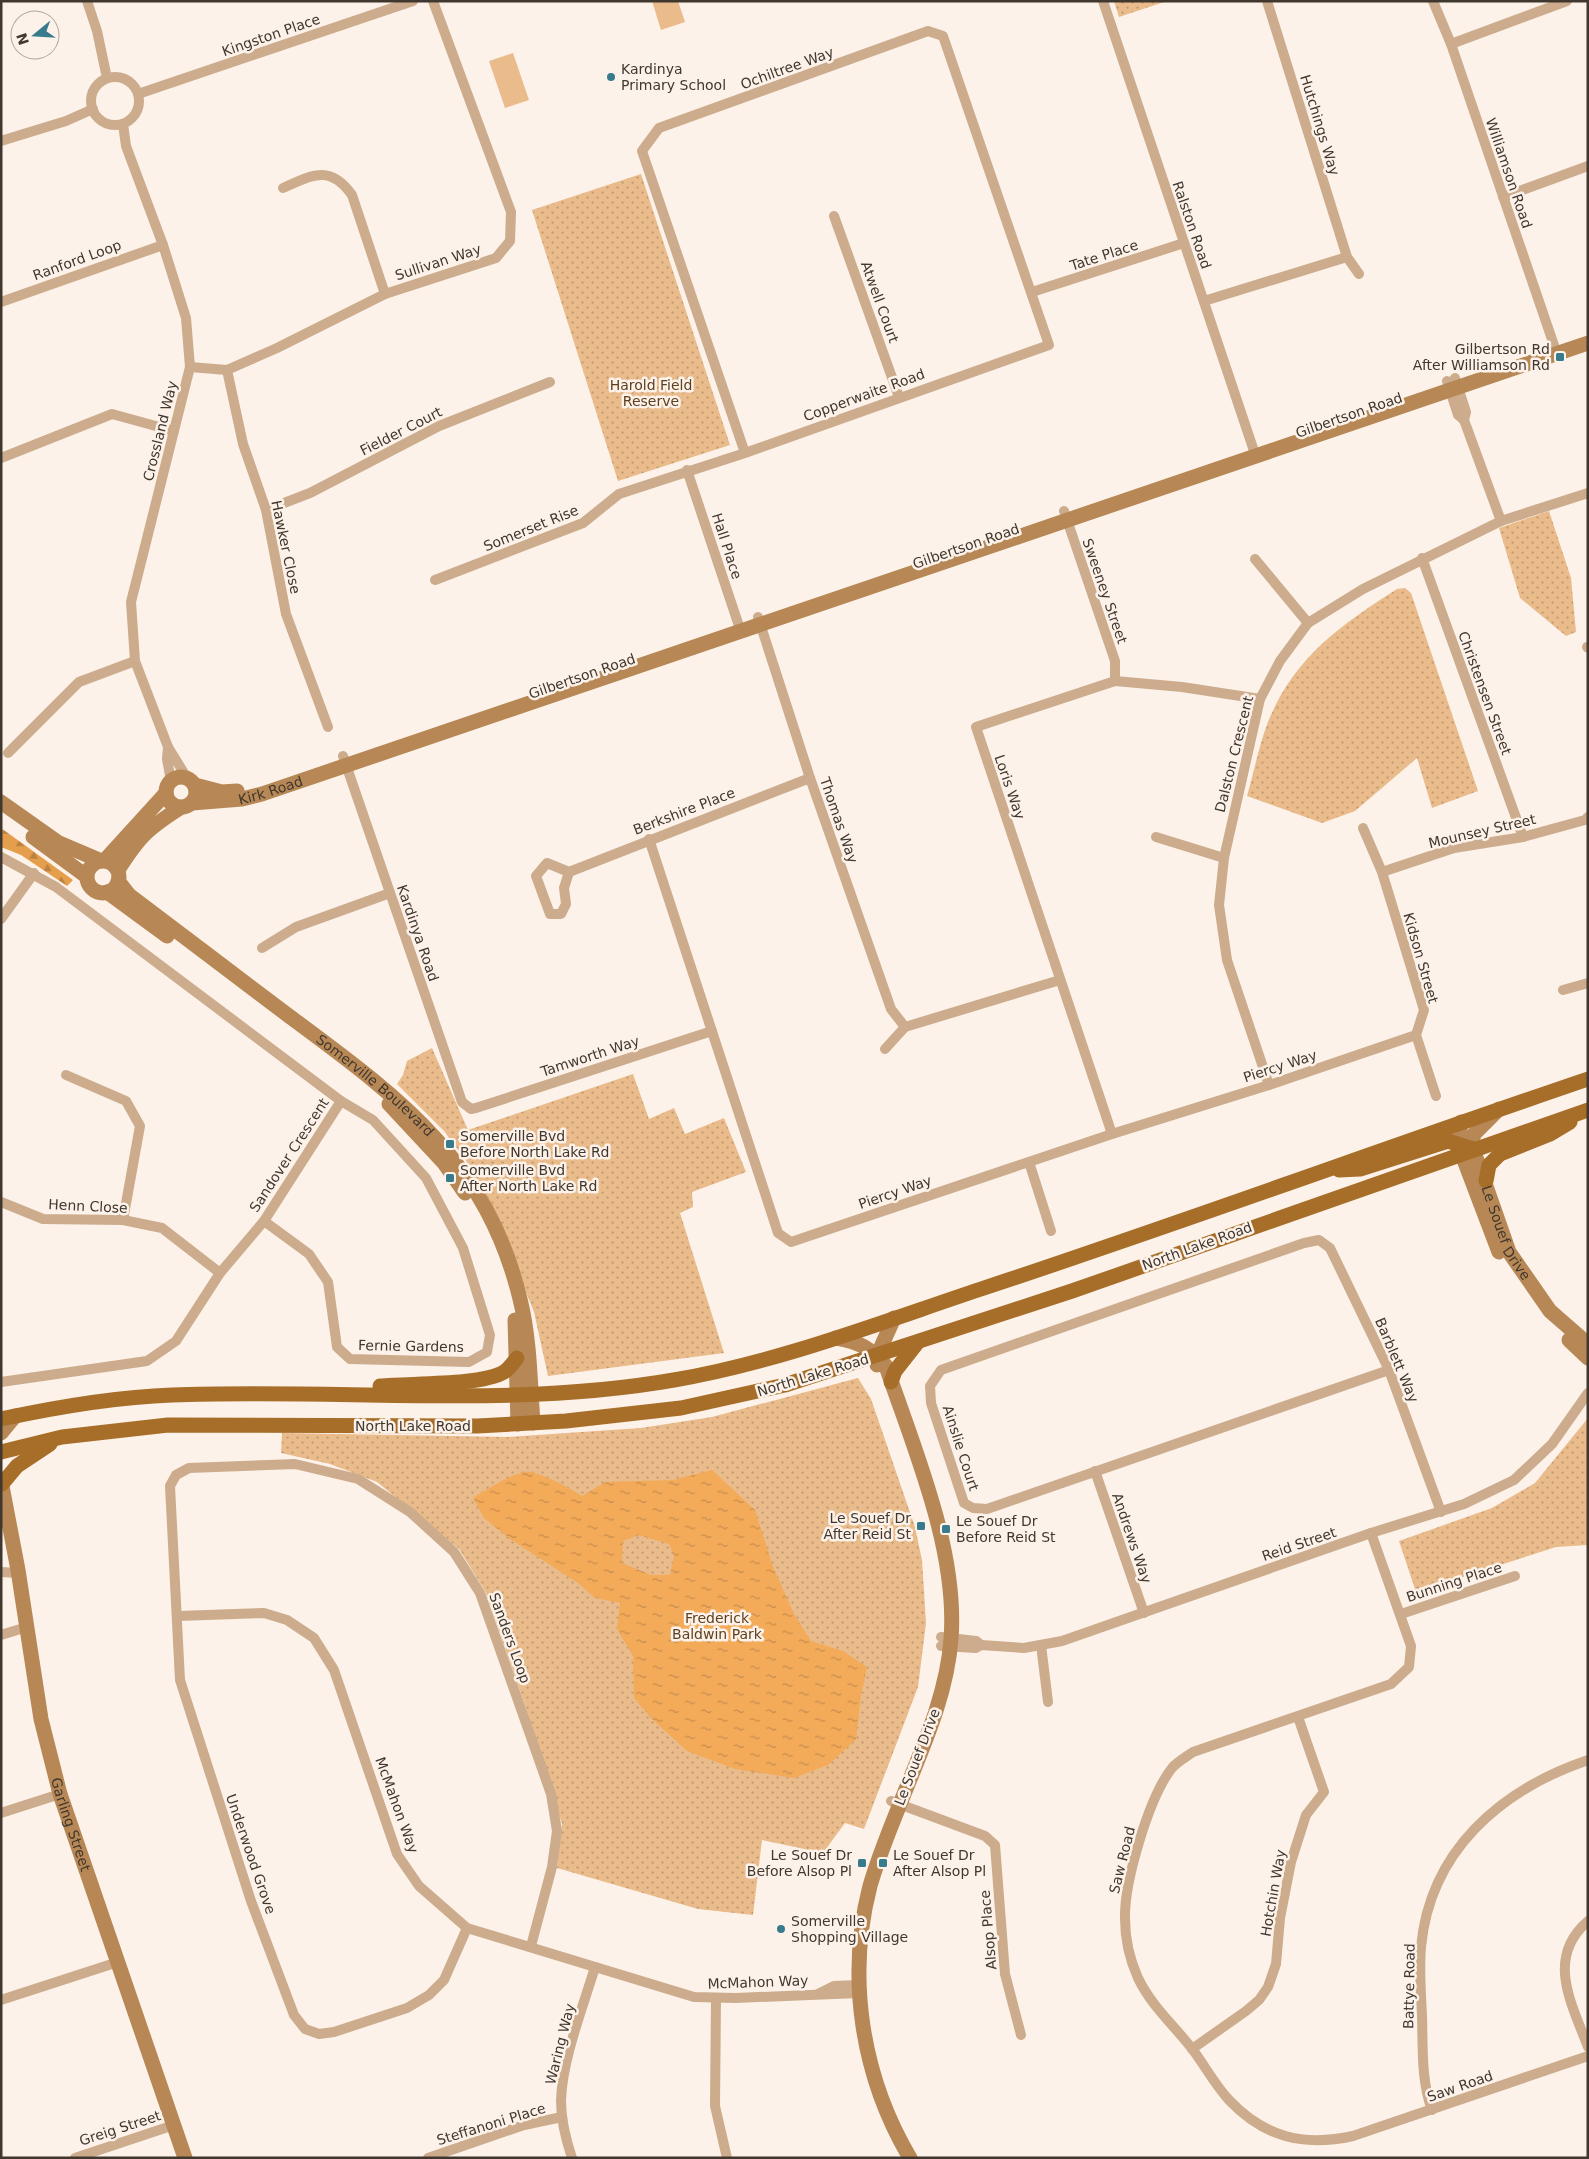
<svg xmlns="http://www.w3.org/2000/svg" width="1589" height="2159" font-family="'DejaVu Sans',sans-serif">
  <style>
    .grass { fill: url(#grass-dots) }
    .forest { fill: url(#forest-firs) }
    .garden { fill: #eabb8b }
    .water { fill: url(#water-ripples); fill-rule: evenodd }
    .lines { fill: none; stroke-linecap: round; stroke-linejoin: round }
    .street { stroke: #ccac8c; stroke-width: 10 }
    .secondary { stroke: #b78856; stroke-width: 15 }
    .primary { stroke: #a76e29; stroke-width: 15 }
    .poi-dot { fill: #387b8c; stroke: #fcf2e9; stroke-width: 2 }
    .labels { text-anchor: middle; stroke-width: 5; stroke-linejoin: round; paint-order: stroke }
    .street-label { font-size: 14px; fill: #40372e; stroke: #fcf2e9 }
    .poi-label { font-size: 14px; fill: #40372e; stroke: #fcf2e9; text-anchor: start }
    .park-label { font-size: 14px; fill: #5e401f; stroke: #fcf2e9 }
  </style>
  <defs>
    <pattern id="grass-dots" width="8" height="8" patternUnits="userSpaceOnUse" patternTransform="scale(1.25)"><rect width="8" height="8" fill="#eabb8b"/><path d="M2 2h.1M6 6h.1" fill="none" stroke="#bf9972" stroke-width="1.8" stroke-linecap="round"/></pattern>
    <pattern id="forest-firs" width="22" height="20" patternUnits="userSpaceOnUse" patternTransform="scale(1.25)"><rect width="22" height="20" fill="#e59e4c"/><path d="M5 1l3.5 6h-7zM16 11l3.5 6h-7z" fill="#bb8240"/></pattern>
    <pattern id="water-ripples" width="26" height="14" patternUnits="userSpaceOnUse" patternTransform="scale(1.25)"><rect width="26" height="14" fill="#f3ab5a"/><path d="M2 4q2-2 4 0t4 0M15 11q2-2 4 0t4 0" fill="none" stroke="#c68c4b"/></pattern>
  </defs>
  <rect width="100%" height="100%" fill="#fcf2e9"/>
  <g class="grass">
    <path d="M 1114,1 L 1167,1 L 1119,17 Z"/>
    <path d="M 641,174 L 730,445 L 618,481 L 532,210 Z"/>
    <path d="M 1549,511 L 1571,578 L 1576,632 L 1566,636 L 1520,598 L 1499,528 Z"/>
    <path d="M 1405,588 L 1411,593 L 1478,791 L 1432,808 L 1417,758 L 1355,811 L 1322,823 L 1247,796 C 1254,772 1259,745 1268,722 C 1294,657 1341,625 1397,589 Z"/>
    <path d="M 432,1048 L 468,1130 L 633,1074 L 649,1119 L 674,1108 L 685,1134 L 724,1118 L 746,1172 L 692,1192 L 693,1207 L 680,1213 L 724,1353 L 548,1376 L 534,1312 L 488,1198 L 465,1159 L 444,1131 L 397,1084 L 403,1075 L 407,1061 Z"/>
    <path d="M 858,1378 L 871,1399 L 915,1527 L 922,1560 L 926,1623 L 918,1687 L 864,1829 L 845,1823 L 823,1853 L 762,1840 L 753,1915 L 698,1909 L 557,1868 L 562,1824 L 525,1705 L 485,1591 L 459,1549 L 377,1482 L 330,1464 L 281,1453 L 282,1433 L 507,1437 L 641,1428 L 712,1417 Z"/>
    <path d="M 1588,1418 L 1588,1545 L 1556,1547 L 1416,1592 L 1399,1541 L 1492,1508 L 1535,1483 Z"/>
  </g>
  <path class="forest" d="M 1,828 L 73,880 L 67,886 L 21,855 L 1,847 Z"/>
  <g class="garden">
    <path d="M 652,1 L 678,1 L 685,22 L 661,30 Z"/>
    <path d="M 513,53 L 529,100 L 505,108 L 489,61 Z"/>
  </g>
  <path class="water" d="M 712,1470 L 755,1510 L 773,1567 L 794,1614 L 811,1641 L 843,1651 L 867,1667 L 861,1696 L 856,1739 L 828,1765 L 794,1778 L 735,1769 L 687,1751 L 652,1719 L 634,1698 L 633,1656 L 617,1629 L 620,1603 L 595,1598 L 578,1583 L 510,1539 L 484,1518 L 473,1498 C 489,1488 507,1476 525,1472 C 537,1470 571,1489 582,1496 L 606,1482 L 673,1480 ZM 639,1535 L 669,1544 L 674,1556 L 670,1575 L 651,1575 L 622,1563 L 623,1541 Z"/>
  <g class="lines">
    <g class="street">
      <path d="M 87,1 L 97,31 L 107,78"/>
      <path d="M 1103,1 L 1256,457"/>
      <path d="M 1267,1 L 1347,257 L 1359,274"/>
      <path d="M 1433,1 L 1451,44 L 1557,354"/>
      <path d="M 1451,44 L 1567,1"/>
      <circle cx="115" cy="101" r="24"/>
      <path d="M 138,94 L 413,1"/>
      <path d="M 123,124 L 126,146 L 163,245 L 186,318 L 190,367 L 131,602 L 135,661 L 168,747 L 187,778"/>
      <path d="M 1,141 L 66,121 L 93,109"/>
      <path d="M 283,188 C 312,175 330,164 352,195 L 385,294"/>
      <path d="M 1503,197 L 1588,166"/>
      <path d="M 834,216 L 899,397"/>
      <path d="M 1032,292 L 1184,243"/>
      <path d="M 1204,301 L 1347,257"/>
      <path d="M 1,302 L 163,245"/>
      <path d="M 190,367 L 227,370 L 277,348 L 385,294 L 496,258 L 510,241 L 511,212 L 433,1"/>
      <path d="M 227,370 L 243,444 L 266,510 L 286,614 L 328,727"/>
      <path d="M 1455,378 L 1466,412 L 1464,420 L 1501,521"/>
      <path d="M 1447,381 L 1458,415 L 1464,420"/>
      <path d="M 1,458 L 112,414 L 174,431"/>
      <path d="M 687,470 L 741,632"/>
      <path d="M 266,510 L 310,493 L 439,426 L 550,382"/>
      <path d="M 1064,511 L 1115,661 L 1115,681"/>
      <path d="M 1422,558 L 1523,837"/>
      <path d="M 1255,559 L 1308,623"/>
      <path d="M 435,580 L 583,523 L 619,494 L 745,453 L 1049,345 L 943,36 L 928,31 L 659,128 L 642,151 L 745,453"/>
      <path d="M 758,617 L 810,778 L 891,1009 L 905,1027"/>
      <path d="M 1587,647 L 1588,648"/>
      <path d="M 168,747 L 167,759 L 171,781"/>
      <path d="M 8,753 L 79,682 L 135,661"/>
      <path d="M 343,756 L 462,1102 L 471,1109 L 476,1108 L 712,1031"/>
      <path d="M 1363,828 L 1382,872 L 1424,1010 L 1416,1035 L 1436,1096"/>
      <path d="M 1156,837 L 1224,858"/>
      <path d="M 649,839 L 778,1233 L 791,1242 L 1112,1134 L 1269,1085 L 1416,1035"/>
      <path d="M 1,857 L 56,887 L 341,1101 L 264,1221 L 220,1273 L 176,1341 L 147,1361 L 1,1382"/>
      <path d="M 569,872 L 547,863 L 536,876 L 550,914 L 561,914 L 566,904 L 564,888 L 569,872 L 810,778"/>
      <path d="M 1382,872 L 1454,848 L 1523,837 L 1585,820 L 1588,817"/>
      <path d="M 1,919 L 34,873"/>
      <path d="M 262,948 L 296,927 L 390,893"/>
      <path d="M 1563,990 L 1588,983"/>
      <path d="M 885,1049 L 905,1027 L 1060,980"/>
      <path d="M 66,1075 L 126,1101 L 140,1126 L 123,1220"/>
      <path d="M 1269,1085 L 1227,960 L 1219,905 L 1224,858 L 1260,699 L 1280,661 L 1308,623 L 1363,589 L 1501,521 L 1588,493"/>
      <path d="M 1112,1134 L 976,727 L 1115,681 L 1182,687 L 1260,699"/>
      <path d="M 1029,1162 L 1051,1231"/>
      <path d="M 1,1202 L 43,1219 L 123,1220 L 162,1228 L 220,1273"/>
      <path d="M 264,1221 L 309,1254 L 328,1282 L 337,1347 L 350,1359 L 469,1362 L 487,1352 L 490,1335 L 463,1248 L 426,1178 L 373,1120 L 341,1101"/>
      <path d="M 1389,1370 L 987,1509 L 973,1508 L 964,1503 L 931,1403 L 930,1386 L 941,1370 L 1304,1243 L 1319,1240 L 1330,1248 L 1389,1370 L 1441,1512"/>
      <path d="M 1095,1471 L 1144,1613"/>
      <path d="M 1371,1533 L 1411,1646 L 1409,1667 L 1391,1684 L 1193,1752 C 1186,1757 1177,1762 1172,1768 C 1149,1797 1124,1882 1125,1919 C 1125,1939 1130,1960 1138,1978 C 1152,2007 1174,2025 1193,2050 C 1205,2066 1215,2085 1229,2100 C 1264,2137 1303,2147 1353,2136 L 1588,2056"/>
      <path d="M 1,1572 L 19,1573"/>
      <path d="M 1401,1614 L 1515,1576"/>
      <path d="M 178,1616 L 264,1613 L 287,1620 L 314,1638 L 334,1670 L 397,1854 L 419,1886 L 467,1928 L 694,1997 L 736,1998 L 859,1993"/>
      <path d="M 1,1635 L 27,1627"/>
      <path d="M 941,1637 L 976,1641 L 981,1645"/>
      <path d="M 1041,1645 L 1048,1702"/>
      <path d="M 941,1646 L 976,1648 L 981,1645 L 1024,1648 L 1062,1641 L 1371,1533 L 1464,1504 L 1514,1480 L 1552,1444 L 1588,1393"/>
      <path d="M 891,1801 L 985,1836 L 995,1845 L 1005,1974 L 1021,2035"/>
      <path d="M 1,1813 L 60,1794"/>
      <path d="M 1588,1921 C 1545,1958 1572,2004 1588,2047"/>
      <path d="M 467,1928 L 444,1980 L 429,1995 L 407,2008 L 334,2032 L 319,2034 L 305,2029 L 294,2015 L 251,1901 L 180,1680 L 170,1486 L 176,1475 L 189,1468 L 295,1464 L 358,1479 L 410,1512 L 454,1552 L 480,1593 L 551,1794 L 557,1831 L 552,1867 L 531,1946"/>
      <path d="M 818,1994 L 834,1986 L 859,1985"/>
      <path d="M 716,1998 L 715,2106 L 727,2158"/>
      <path d="M 1,2000 L 118,1962"/>
      <path d="M 1192,2049 L 1246,2011 L 1259,2000 L 1268,1987 L 1276,1964 L 1280,1918 L 1291,1862 L 1306,1815 L 1324,1792 L 1298,1717"/>
      <path d="M 1432,2110 C 1421,2081 1423,2047 1422,2016 C 1421,1993 1419,1970 1421,1947 C 1430,1851 1500,1790 1588,1760"/>
      <path d="M 75,2158 L 174,2125"/>
      <path d="M 428,2158 L 524,2125 L 562,2117"/>
      <path d="M 572,2158 C 566,2140 561,2121 561,2101 C 562,2060 583,2007 595,1967"/>
    </g>
    <g class="secondary">
      <circle cx="181" cy="792" r="15"/>
      <path d="M 195,785 L 222,792 L 237,791"/>
      <path d="M 1,802 L 59,843 L 99,860"/>
      <path id="s1" d="M 192,803 L 242,799 L 262,794 L 1588,343"/>
      <path d="M 33,837 L 86,876"/>
      <path d="M 105,860 L 166,793"/>
      <circle cx="103" cy="877" r="16"/>
      <path d="M 118,870 C 139,837 147,829 180,808"/>
      <path id="s2" d="M 118,881 L 129,895 C 182,935 236,976 289,1016 C 398,1097 486,1159 520,1299 C 530,1339 530,1382 533,1423"/>
      <path d="M 107,892 L 167,936"/>
      <path d="M 389,1104 L 444,1163 L 465,1193"/>
      <path id="s3" d="M 1499,1109 L 1473,1135 L 1473,1149 L 1509,1252 L 1550,1311 L 1588,1344"/>
      <path d="M 1461,1122 L 1458,1144 L 1499,1252"/>
      <path d="M 515,1320 L 518,1424"/>
      <path d="M 836,1338 C 860,1342 870,1348 886,1366 C 914,1449 958,1550 951,1639 C 947,1696 921,1751 900,1804 C 889,1831 878,1858 870,1886 C 846,1978 862,2077 910,2158"/>
      <path d="M 1569,1340 L 1588,1358"/>
      <path d="M 877,1365 L 877,1356 L 894,1318"/>
      <path d="M 1,1433 L 15,1416"/>
      <path id="s4" d="M 1,1481 L 18,1570 L 41,1719 L 60,1794 L 185,2158"/>
    </g>
    <g class="primary">
      <path d="M 1339,1170 L 1360,1169 L 1448,1141 L 1473,1149"/>
      <path d="M 1486,1181 L 1489,1165 L 1500,1154 L 1550,1134 L 1570,1122"/>
      <path d="M 891,1382 L 895,1371 L 917,1343"/>
      <path d="M 380,1386 C 411,1383 480,1386 504,1372 C 509,1369 513,1363 517,1358"/>
      <path d="M 1,1419 C 57,1407 115,1397 172,1395 C 339,1388 508,1409 674,1380 C 779,1362 879,1323 981,1289 C 1184,1222 1385,1148 1588,1079"/>
      <path d="M 1,1452 L 62,1437 L 168,1425 L 477,1426 L 566,1421 L 681,1408 L 785,1385 L 1072,1291 L 1588,1110"/>
      <path d="M 2,1484 L 17,1466 L 50,1444"/>
    </g>
  </g>
  <g class="poi-dot">
    <circle cx="611" cy="77" r="5"/>
    <rect x="1555" y="352" width="10" height="10" rx="2.5"/>
    <rect x="445" y="1139" width="10" height="10" rx="2.5"/>
    <rect x="445" y="1173" width="10" height="10" rx="2.5"/>
    <rect x="916" y="1521" width="10" height="10" rx="2.5"/>
    <rect x="941" y="1524" width="10" height="10" rx="2.5"/>
    <rect x="857" y="1858" width="10" height="10" rx="2.5"/>
    <rect x="878" y="1858" width="10" height="10" rx="2.5"/>
    <circle cx="781" cy="1929" r="5"/>
  </g>
  <g class="labels">
    <g class="street-label">
      <text transform="translate(271 35) rotate(-19)" y="5">Kingston Place</text>
      <text transform="translate(787 68) rotate(-20)" y="5">Ochiltree Way</text>
      <text transform="translate(1320 125) rotate(73)" y="5">Hutchings Way</text>
      <text transform="translate(1509 173) rotate(71)" y="5">Williamson Road</text>
      <text transform="translate(1192 225) rotate(71)" y="5">Ralston Road</text>
      <text transform="translate(1104 255) rotate(-18)" y="5">Tate Place</text>
      <text transform="translate(77 260) rotate(-20)" y="5">Ranford Loop</text>
      <text transform="translate(438 262) rotate(-18)" y="5">Sullivan Way</text>
      <text transform="translate(880 302) rotate(70)" y="5">Atwell Court</text>
      <text transform="translate(864 395) rotate(-20)" y="5">Copperwaite Road</text>
      <text transform="translate(1349 415) rotate(-19)" y="5">Gilbertson Road</text>
      <text transform="translate(160 431) rotate(-76)" y="5">Crossland Way</text>
      <text transform="translate(401 431) rotate(-27)" y="5">Fielder Court</text>
      <text transform="translate(531 528) rotate(-22)" y="5">Somerset Rise</text>
      <text transform="translate(727 546) rotate(72)" y="5">Hall Place</text>
      <text transform="translate(966 546) rotate(-19)" y="5">Gilbertson Road</text>
      <text transform="translate(286 547) rotate(78)" y="5">Hawker Close</text>
      <text transform="translate(1105 591) rotate(71)" y="5">Sweeney Street</text>
      <text transform="translate(582 676) rotate(-19)" y="5">Gilbertson Road</text>
      <text transform="translate(1485 693) rotate(70)" y="5">Christensen Street</text>
      <text transform="translate(1234 754) rotate(-76)" y="5">Dalston Crescent</text>
      <text transform="translate(1010 787) rotate(71)" y="5">Loris Way</text>
      <text dy="5" stroke="none"><textPath href="#s1" startOffset="80">Kirk Road</textPath></text>
      <text transform="translate(684 811) rotate(-21)" y="5">Berkshire Place</text>
      <text transform="translate(839 820) rotate(71)" y="5">Thomas Way</text>
      <text transform="translate(1482 831) rotate(-13)" y="5">Mounsey Street</text>
      <text transform="translate(418 933) rotate(71)" y="5">Kardinya Road</text>
      <text transform="translate(1421 958) rotate(74)" y="5">Kidson Street</text>
      <text transform="translate(590 1056) rotate(-18)" y="5">Tamworth Way</text>
      <text transform="translate(1280 1066) rotate(-18)" y="5">Piercy Way</text>
      <text dy="5" stroke="none"><textPath href="#s2" startOffset="329">Somerville Boulevard</textPath></text>
      <text transform="translate(289 1155) rotate(-57)" y="5">Sandover Crescent</text>
      <text transform="translate(895 1192) rotate(-19)" y="5">Piercy Way</text>
      <text transform="translate(88 1206) rotate(3)" y="5">Henn Close</text>
      <text dy="5" stroke="none"><textPath href="#s3" startOffset="141">Le Souef Drive</textPath></text>
      <text transform="translate(1197 1246) rotate(-20)" y="5">North Lake Road</text>
      <text transform="translate(411 1346) rotate(1)" y="5">Fernie Gardens</text>
      <text transform="translate(1397 1360) rotate(67)" y="5">Barblett Way</text>
      <text transform="translate(813 1375) rotate(-17)" y="5">North Lake Road</text>
      <text x="413" y="1431">North Lake Road</text>
      <text transform="translate(961 1448) rotate(72)" y="5">Ainslie Court</text>
      <text transform="translate(1132 1538) rotate(71)" y="5">Andrews Way</text>
      <text transform="translate(1299 1544) rotate(-19)" y="5">Reid Street</text>
      <text transform="translate(1454 1582) rotate(-18)" y="5">Bunning Place</text>
      <text transform="translate(510 1638) rotate(70)" y="5">Sanders Loop</text>
      <text transform="translate(917 1757) rotate(-69)" y="5">Le Souef Drive</text>
      <text transform="translate(397 1805) rotate(70)" y="5">McMahon Way</text>
      <text dy="5" stroke="none"><textPath href="#s4" startOffset="351">Garling Street</textPath></text>
      <text transform="translate(251 1854) rotate(71)" y="5">Underwood Grove</text>
      <text transform="translate(1122 1860) rotate(-76)" y="5">Saw Road</text>
      <text transform="translate(1273 1893) rotate(-80)" y="5">Hotchin Way</text>
      <text transform="translate(988 1930) rotate(-95)" y="5">Alsop Place</text>
      <text transform="translate(758 1982) rotate(-2)" y="5">McMahon Way</text>
      <text transform="translate(1409 1986) rotate(-89)" y="5">Battye Road</text>
      <text transform="translate(560 2044) rotate(-76)" y="5">Waring Way</text>
      <text transform="translate(1460 2086) rotate(-19)" y="5">Saw Road</text>
      <text transform="translate(491 2124) rotate(-17)" y="5">Steffanoni Place</text>
      <text transform="translate(120 2128) rotate(-18)" y="5">Greig Street</text>
    </g>
    <g class="poi-label">
      <text x="621" y="74">Kardinya<tspan x="621" dy="16">Primary School</tspan></text>
      <text x="1550" y="354" text-anchor="end">Gilbertson Rd<tspan x="1550" dy="16">After Williamson Rd</tspan></text>
      <text x="460" y="1141">Somerville Bvd<tspan x="460" dy="16">Before North Lake Rd</tspan></text>
      <text x="460" y="1175">Somerville Bvd<tspan x="460" dy="16">After North Lake Rd</tspan></text>
      <text x="911" y="1523" text-anchor="end">Le Souef Dr<tspan x="911" dy="16">After Reid St</tspan></text>
      <text x="956" y="1526">Le Souef Dr<tspan x="956" dy="16">Before Reid St</tspan></text>
      <text x="852" y="1860" text-anchor="end">Le Souef Dr<tspan x="852" dy="16">Before Alsop Pl</tspan></text>
      <text x="893" y="1860">Le Souef Dr<tspan x="893" dy="16">After Alsop Pl</tspan></text>
      <text x="791" y="1926">Somerville<tspan x="791" dy="16">Shopping Village</tspan></text>
    </g>
    <g class="park-label">
      <text x="651" y="390">Harold Field<tspan x="651" dy="16">Reserve</tspan></text>
      <text x="717" y="1623">Frederick<tspan x="717" dy="16">Baldwin Park</tspan></text>
    </g>
  </g>
  <rect width="1589" height="2159" fill="none" stroke="#40372e" stroke-width="5"/>
  <g transform="translate(35 35) rotate(252)"><circle r="24" fill="#fcf2e9" stroke="#b1a79e"/>
  <path d="M0-4L9 19L0 12L-9 19Z" fill="#387b8c"/>
  <text y="-8" font-size="14" font-weight="bold" text-anchor="middle" fill="#40372e">N</text>
  </g>
</svg>
